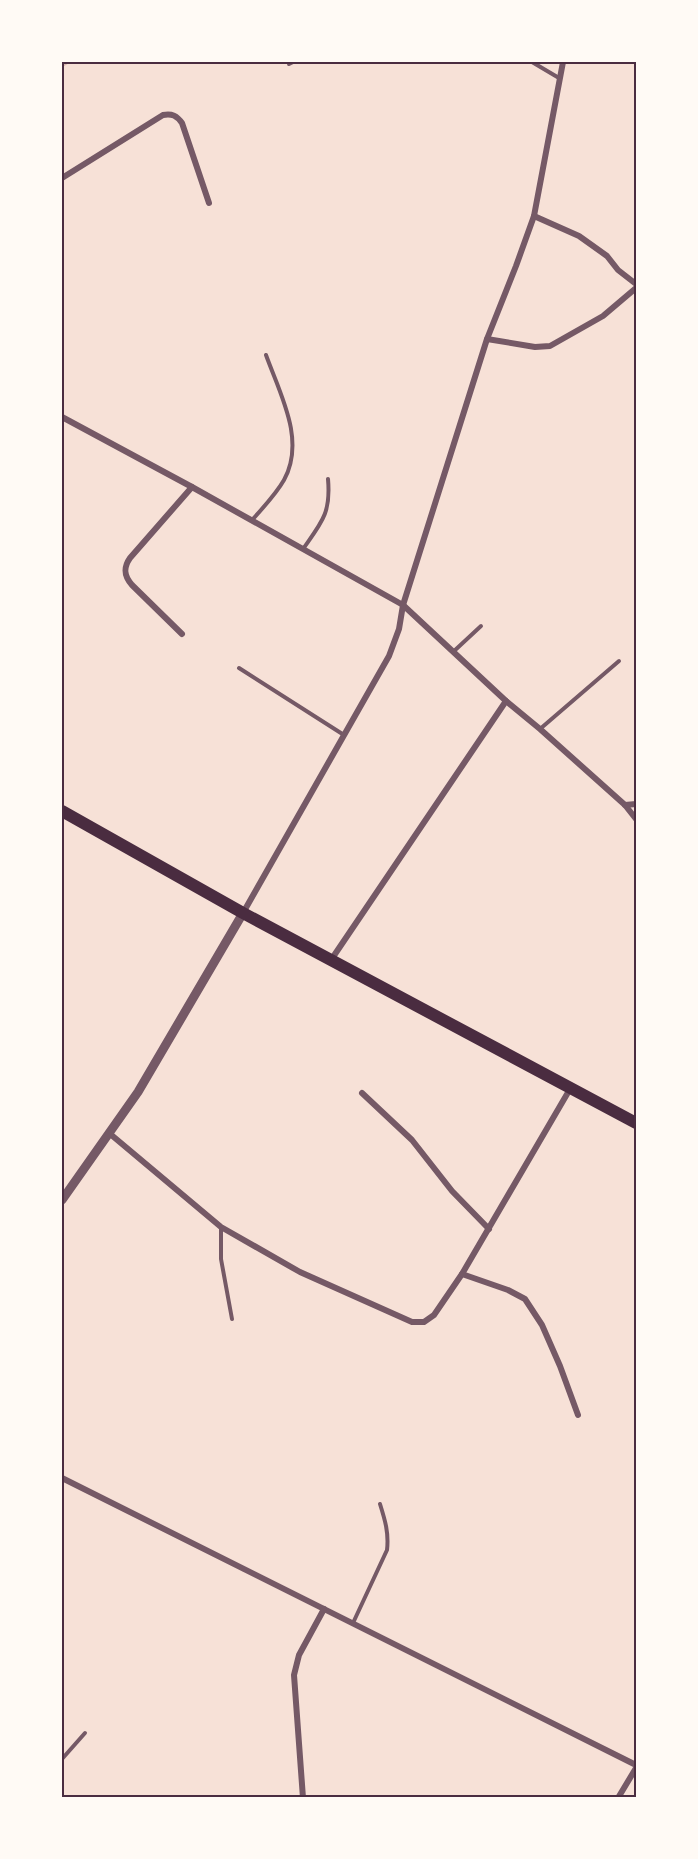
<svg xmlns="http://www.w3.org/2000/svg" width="698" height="1859" font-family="'DejaVu Sans',sans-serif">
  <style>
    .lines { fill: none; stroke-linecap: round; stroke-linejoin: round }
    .stream { stroke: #dcb8b0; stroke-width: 4 }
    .service { stroke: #755966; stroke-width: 4 }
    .minor { stroke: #755966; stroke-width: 6 }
    .tertiary { stroke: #755966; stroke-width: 9 }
    .trunk { stroke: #4a2c40; stroke-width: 12 }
    .neatline { fill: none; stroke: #4a2c40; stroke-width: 2 }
  </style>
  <rect width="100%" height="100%" fill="#f7e1d7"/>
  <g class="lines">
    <path class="stream" d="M 62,65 L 67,62"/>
    <g class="service">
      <path d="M 532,62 L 559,78"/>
      <path d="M 289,64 L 293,62"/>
      <path d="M 252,520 C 263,508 276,494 284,480 C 306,440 280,394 266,355"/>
      <path d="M 303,549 C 322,522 331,513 328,479"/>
      <path d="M 453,652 L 481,626"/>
      <path d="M 239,668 L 344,735"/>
      <path d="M 540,729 L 619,661"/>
      <path d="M 221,1228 L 221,1259 L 232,1319"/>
      <path d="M 353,1623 L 387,1550 C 389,1533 385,1520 380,1504"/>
      <path d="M 62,1759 L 85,1733"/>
    </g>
    <g class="minor">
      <path d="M 62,178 L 163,115 C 172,113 177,116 182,123 L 209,203"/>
      <path d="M 534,216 L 579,236 L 607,256 L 618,270 L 636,284"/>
      <path d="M 487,339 L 535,347 L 550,346 L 603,316 L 636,288"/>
      <path d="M 62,417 L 192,487 L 403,605 L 506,701 L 540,729 L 625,805 L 636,819"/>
      <path d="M 182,634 L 132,585 C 124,576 123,568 130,558 L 192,487"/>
      <path d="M 625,805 L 636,804"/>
      <path d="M 243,913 L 389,656 L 399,629 L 403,605 L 487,339 L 516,266 L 534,216 L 563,62"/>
      <path d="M 331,960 L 506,701"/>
      <path d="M 362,1093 L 412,1140 L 452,1191 L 489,1229"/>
      <path d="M 109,1133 L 221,1227 L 300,1272 L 412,1322 L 424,1322 L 434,1315 L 462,1274 L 570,1089"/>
      <path d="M 462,1274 L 508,1290 L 525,1299 L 542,1325 L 560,1366 L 578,1415"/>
      <path d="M 62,1478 L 636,1765"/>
      <path d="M 303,1798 L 294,1675 L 299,1655 L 324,1609"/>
      <path d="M 618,1798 L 636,1768"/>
    </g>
    <path class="tertiary" d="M 62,1200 L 138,1092 L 243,913"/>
    <path class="trunk" d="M 62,811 L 243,913 L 636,1123"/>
  </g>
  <rect width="698" height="1859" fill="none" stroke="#fffaf5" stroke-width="126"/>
  <rect x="63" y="63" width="572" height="1733" class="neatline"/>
</svg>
